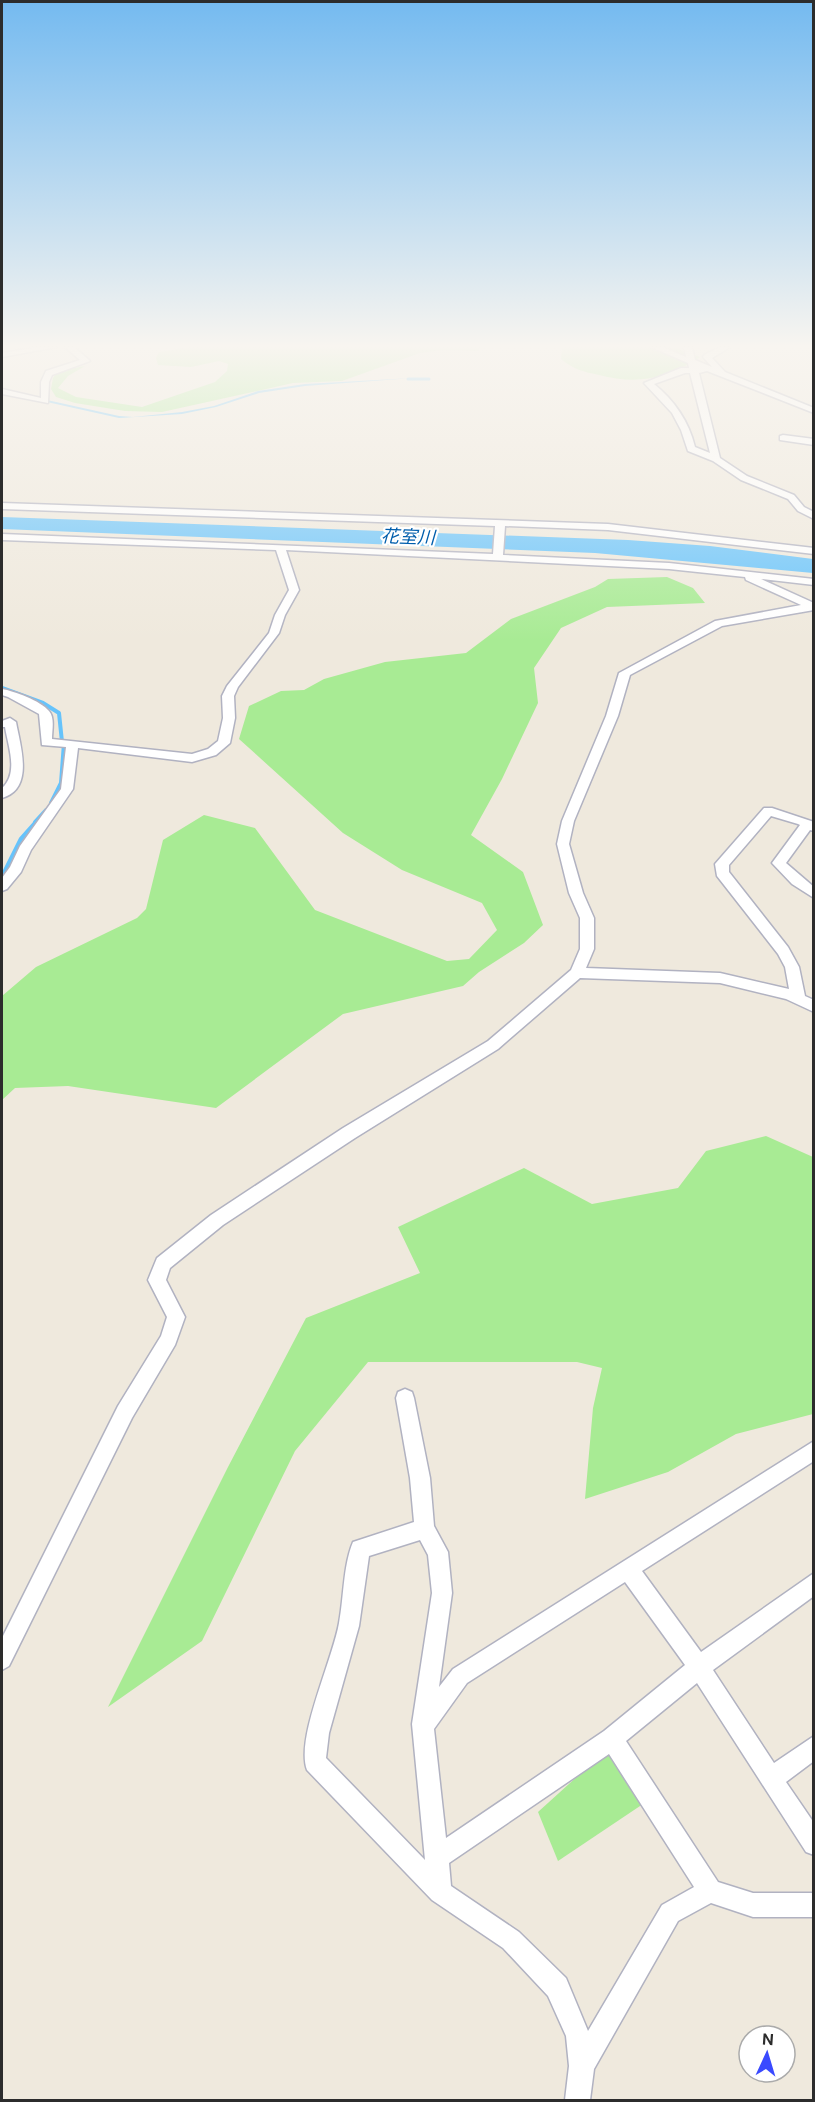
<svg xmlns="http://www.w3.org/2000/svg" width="815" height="2102" font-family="'DM Sans','Noto Sans JP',sans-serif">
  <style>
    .green { fill: #a8eb94 }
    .water { fill: #66c3fb }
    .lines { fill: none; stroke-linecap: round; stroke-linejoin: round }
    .stream-far2 { stroke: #66c3fb; stroke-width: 3 }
    .stream-far1 { stroke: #66c3fb; stroke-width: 4 }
    .stream { stroke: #66c3fb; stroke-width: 4.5 }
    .minor-casing { stroke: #b1b2c1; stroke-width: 3 }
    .minor { fill: #fff; fill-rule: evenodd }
    .labels { text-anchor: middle; stroke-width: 4.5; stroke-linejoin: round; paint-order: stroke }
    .far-water-label { font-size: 18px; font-style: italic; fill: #005eac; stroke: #fff }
  </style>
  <rect width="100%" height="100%" fill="#efe9dd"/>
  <g class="green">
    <path d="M 191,347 L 481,347 L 478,351 L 443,350 L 420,353 L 342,381 L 293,383 L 162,412 L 125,411 L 75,403 L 56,397 L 51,389 L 53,378 L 58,371 L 85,366 L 68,376 L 58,388 L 76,397 L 142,407 L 215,382 L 227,371 L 228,364 L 219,361 L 191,367 L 158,365 L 156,358 L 159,352 Z"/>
    <path d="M 562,347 L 672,347 L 700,357 C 667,379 637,385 599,375 C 584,372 573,369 561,359 Z"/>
    <path d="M 667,577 L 693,588 L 705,603 L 607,607 L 561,628 L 534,668 L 538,703 L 502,779 L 471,835 L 523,872 L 543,925 L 524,943 L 479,972 L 463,986 L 343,1014 L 216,1108 L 68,1086 L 15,1088 L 2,1100 L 2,996 L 36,967 L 137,918 L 146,909 L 163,840 L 204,815 L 255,828 L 315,910 L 447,961 L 469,959 L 497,930 L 482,903 L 402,870 L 343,833 L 239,739 L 249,706 L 281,691 L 304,690 L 324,679 L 385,662 L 466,653 L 511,619 L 595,587 L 608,579 Z"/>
    <path d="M 766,1136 L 813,1157 L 813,1414 L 736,1434 L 668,1472 L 585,1499 L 593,1408 L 602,1368 L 577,1362 L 368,1362 L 295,1451 L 202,1641 L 108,1707 L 228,1467 L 306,1318 L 420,1273 L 398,1227 L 524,1168 L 592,1204 L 678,1188 L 706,1151 Z"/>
    <path d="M 612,1745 L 646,1802 L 558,1861 L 538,1812 Z"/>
  </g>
  <g class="water">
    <path d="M 413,378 L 305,386 L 259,393 L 216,407 L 182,414 L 119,418 L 2,392 L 2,390 L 119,416 L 133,417 L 182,412 L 214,406 L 258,391 L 305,384 Z"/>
    <path d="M 2,517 L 628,540 L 710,546 L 813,559 L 813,573 L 595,553 L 2,529 Z"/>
  </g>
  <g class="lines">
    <path class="stream-far2" d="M 408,379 L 429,379"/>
    <g class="stream-far1">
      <path d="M 2,688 L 43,703 L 59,713 L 62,742 L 64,743 L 61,783 L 51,803"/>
      <path d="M 35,822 L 46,810"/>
    </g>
    <path class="stream" d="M 2,877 L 21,839 L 37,821"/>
    <g class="minor-casing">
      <g id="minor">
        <path d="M 39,347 L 57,347 L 2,357 L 2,353 Z"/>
        <path d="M 65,347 L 74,347 L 90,361 L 52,375 L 49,382 L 48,403 L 2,394 L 2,389 L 41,398 L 41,382 L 46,371 L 80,360 Z"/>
        <path d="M 651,347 L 662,347 L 686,357 L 684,347 L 692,347 L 695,360 L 712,367 L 703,357 L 704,355 L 720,347 L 730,347 L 712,358 L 725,372 L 814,408 L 814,413 L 707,371 L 699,373 L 720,458 L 747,476 L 794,495 L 804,507 L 814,512 L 814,519 L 798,511 L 788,499 L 741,480 L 713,461 L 688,451 L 681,430 L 672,413 L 644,383 L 681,368 L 689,368 L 688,363 ZM 685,373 L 690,373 L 710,453 L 695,447 C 689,422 674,400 654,384 Z"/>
        <path d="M 783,435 L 814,439 L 814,445 L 780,440 L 780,436 Z"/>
        <path d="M 2,503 L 608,524 L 814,548 L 814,554 L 608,530 L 505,526 L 503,555 L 669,563 L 814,579 L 814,585 L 761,579 L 814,603 L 814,610 L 722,626 L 630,675 L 618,716 L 574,821 L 569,844 L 583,893 L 594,918 L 594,949 L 586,968 L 720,973 L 789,989 L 785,967 L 778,954 L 717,876 L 715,864 L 764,808 L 772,808 L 814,822 L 814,831 L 810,830 L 786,863 L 814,887 L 814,898 L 792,884 L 772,863 L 800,825 L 798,824 L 771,816 L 729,865 L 729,872 L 788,947 L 799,967 L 805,996 L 814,1000 L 814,1012 L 786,999 L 720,983 L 580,978 L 498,1049 L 355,1138 L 223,1225 L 170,1268 L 166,1280 L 185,1317 L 175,1345 L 132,1418 L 9,1666 L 2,1670 L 2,1638 L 118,1406 L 161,1336 L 167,1317 L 148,1280 L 157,1258 L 211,1215 L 343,1128 L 488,1041 L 571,970 L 580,949 L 580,918 L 569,893 L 557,844 L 562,821 L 606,716 L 619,673 L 715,621 L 801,605 L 746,580 L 745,577 L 669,569 L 286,550 L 299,590 L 285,615 L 279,633 L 238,687 L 234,696 L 235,718 L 230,743 L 216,755 L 192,762 L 78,748 L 73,789 L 31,850 L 21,872 L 7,889 L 2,891 L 2,878 L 10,867 L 20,846 L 61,789 L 66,747 L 42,745 L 39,714 L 8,697 L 2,695 L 2,689 C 14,691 41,701 49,711 C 55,718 52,730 52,739 L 192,754 L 208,749 L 218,741 L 223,718 L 222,696 L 227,686 L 269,633 L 275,615 L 289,590 L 276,550 L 2,540 L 2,534 L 493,554 L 495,526 L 2,509 Z"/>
        <path d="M 10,718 L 16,722 C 20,745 35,789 2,798 L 2,788 C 19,773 8,746 5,727 L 2,727 L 2,721 Z"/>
        <path d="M 405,1389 L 412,1392 L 414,1398 L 430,1478 L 434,1526 L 448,1552 L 452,1593 L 439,1687 L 453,1669 L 814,1441 L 814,1461 L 642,1571 L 701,1652 L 814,1573 L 814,1596 L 713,1670 L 774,1763 L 814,1736 L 814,1761 L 786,1782 L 814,1823 L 814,1855 L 806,1852 L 697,1683 L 626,1741 L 718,1882 L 753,1893 L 814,1893 L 814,1917 L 753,1917 L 711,1903 L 678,1921 L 594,2069 L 590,2100 L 565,2100 L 569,2066 L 566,2036 L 548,1996 L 503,1948 L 432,1900 L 307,1770 C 295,1739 333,1659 339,1623 C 344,1597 343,1566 353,1542 L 414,1522 L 410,1478 L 396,1398 L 398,1392 ZM 420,1540 L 428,1555 L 432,1593 L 412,1724 L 425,1860 L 326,1758 L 329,1733 L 359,1626 L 369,1556 ZM 625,1582 L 685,1665 L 604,1731 L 446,1838 L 434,1729 L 467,1683 ZM 609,1754 L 694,1887 L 662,1905 L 588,2031 L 566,1978 L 519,1932 L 451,1886 L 449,1863 Z"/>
      </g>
    </g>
    <use href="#minor" class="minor"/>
  </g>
  <linearGradient id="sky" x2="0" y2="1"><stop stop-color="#74baf0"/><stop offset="0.54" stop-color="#f8f5f0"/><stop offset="1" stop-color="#f8f5f0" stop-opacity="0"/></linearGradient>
  <rect width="815" height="641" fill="url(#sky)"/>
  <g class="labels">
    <g class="far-water-label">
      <text transform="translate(408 537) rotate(2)" y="6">花室川</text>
    </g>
  </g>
  <rect width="815" height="2102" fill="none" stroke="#2c2c2c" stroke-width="6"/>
  <g transform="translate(767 2054) rotate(4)"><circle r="28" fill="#ffffff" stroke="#ababab" stroke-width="1.5"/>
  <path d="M0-4.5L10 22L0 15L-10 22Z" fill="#3a4aff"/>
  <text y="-9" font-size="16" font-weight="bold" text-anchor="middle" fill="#2c2c2c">N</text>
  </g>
</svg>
